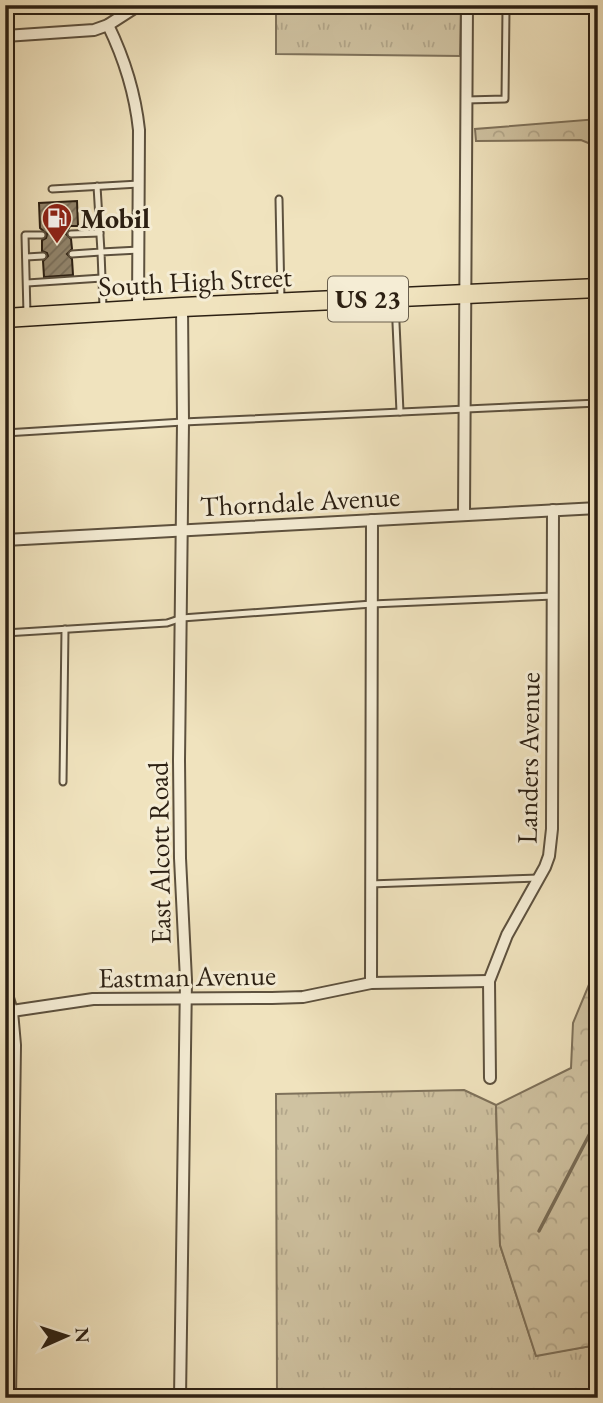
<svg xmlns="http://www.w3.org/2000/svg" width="603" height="1403" font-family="'EB Garamond',serif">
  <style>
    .grass { fill: url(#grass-tufts); stroke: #7e715a; stroke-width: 2 }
    .forest { fill: url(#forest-crowns); stroke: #7e715a; stroke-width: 2 }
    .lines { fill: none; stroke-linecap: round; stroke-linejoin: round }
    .stream { stroke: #796d57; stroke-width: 3.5 }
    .building { fill: url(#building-hatch); stroke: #2c2013; stroke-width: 2 }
    .service-casing { stroke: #5d513e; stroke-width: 9 }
    .minor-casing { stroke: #5d513e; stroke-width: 14 }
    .primary-casing { stroke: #2c2013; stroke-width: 21 }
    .service { stroke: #f5edd5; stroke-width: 5 }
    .minor { stroke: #f5edd5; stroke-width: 10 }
    .primary { stroke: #f0e3be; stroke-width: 18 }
    .labels { text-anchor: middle; stroke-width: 6; stroke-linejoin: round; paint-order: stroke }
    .shield { fill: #f5edd5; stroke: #685e4d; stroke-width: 2 }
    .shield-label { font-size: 26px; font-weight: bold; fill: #2c2013 }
    .poi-label { font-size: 28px; font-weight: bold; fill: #2c2013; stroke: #f5edd5; text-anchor: start }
    .street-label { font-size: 28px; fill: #2c2013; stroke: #f5edd5 }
  </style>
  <defs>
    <pattern id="grass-tufts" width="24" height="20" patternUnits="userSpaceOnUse" patternTransform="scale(1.75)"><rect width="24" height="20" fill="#cfc2a1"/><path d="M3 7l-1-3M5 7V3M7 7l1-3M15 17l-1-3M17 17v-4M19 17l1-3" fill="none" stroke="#b2a68a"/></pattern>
    <pattern id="forest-crowns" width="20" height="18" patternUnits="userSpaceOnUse" patternTransform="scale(1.75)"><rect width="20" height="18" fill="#cfc2a1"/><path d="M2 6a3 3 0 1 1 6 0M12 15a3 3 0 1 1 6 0" fill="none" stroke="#b2a68a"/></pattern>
    <pattern id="building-hatch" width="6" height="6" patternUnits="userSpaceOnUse" patternTransform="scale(1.75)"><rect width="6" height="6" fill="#92856c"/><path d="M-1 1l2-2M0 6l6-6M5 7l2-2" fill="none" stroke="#776c58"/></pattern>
  </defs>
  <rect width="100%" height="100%" fill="#f0e3be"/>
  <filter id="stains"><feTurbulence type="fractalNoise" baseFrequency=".00286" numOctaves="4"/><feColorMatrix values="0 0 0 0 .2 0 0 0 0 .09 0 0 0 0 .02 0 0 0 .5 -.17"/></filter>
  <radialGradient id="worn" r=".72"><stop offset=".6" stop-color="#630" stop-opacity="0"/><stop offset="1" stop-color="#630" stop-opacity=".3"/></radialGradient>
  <g class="grass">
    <path d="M 276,5 L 461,5 L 460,56 L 276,54 Z"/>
    <path d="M 464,1090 L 496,1105 L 500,1245 L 536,1355 L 591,1346 L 598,1347 L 598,1398 L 277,1398 L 276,1094 Z"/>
  </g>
  <g class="forest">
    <path d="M 598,119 L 598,147 L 581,140 L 476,141 L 475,129 Z"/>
    <path d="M 598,963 L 598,1347 L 591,1346 L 536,1356 L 500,1245 L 496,1105 L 571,1068 L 573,1023 Z"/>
  </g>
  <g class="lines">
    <path class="stream" d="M 539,1231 L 598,1118"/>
  </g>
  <path class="building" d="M 77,201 L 78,226 L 70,226 L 66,234 L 71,239 L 72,249 L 67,254 L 72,259 L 73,275 L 44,277 L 43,261 L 48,256 L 47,253 L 42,251 L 42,240 L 46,238 L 47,234 L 40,228 L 39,203 Z"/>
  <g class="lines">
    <g class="service-casing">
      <g id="service">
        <path d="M 549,6 L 559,5"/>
        <path d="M 506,9 L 533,7"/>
        <path d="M 466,100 L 505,99 L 506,9 L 467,10"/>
        <path d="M 52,189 L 139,184"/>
        <path d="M 279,199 L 281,300"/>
        <path d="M 71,234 L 100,233"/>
        <path d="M 72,254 L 101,252 L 97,186"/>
        <path d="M 26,257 L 43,256"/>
        <path d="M 102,278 L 101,252 L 139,250"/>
        <path d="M 27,283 L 102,278 L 103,308"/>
        <path d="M 395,301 L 400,412"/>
        <path d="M 27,314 L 25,235 L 42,235"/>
        <path d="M 5,433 L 183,422 L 598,403"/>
        <path d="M 5,633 L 167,623 L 182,618 L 372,604 L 553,596"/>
        <path d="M 63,782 L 65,629"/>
        <path d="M 370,884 L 539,878"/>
      </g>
    </g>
    <g class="minor-casing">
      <g id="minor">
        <path d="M 108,25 C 125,60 135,92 139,130 L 138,309"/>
        <path d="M 5,36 L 94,30 L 108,25 L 139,5"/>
        <path d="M 464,515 L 467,5"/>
        <path d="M 5,540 L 598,508"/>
        <path d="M 371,983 L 372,520"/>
        <path d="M 5,988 L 12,1011 L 15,1045 L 10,1398"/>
        <path d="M 12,1011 L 93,999 L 272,998 L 303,997 L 371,983 L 489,981"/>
        <path d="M 490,1078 L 489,981 L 507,935 L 545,867 L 549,856 L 552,829 L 553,510"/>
        <path d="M 180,1398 L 186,980 L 180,858 L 179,760 L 183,422 L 182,307"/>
      </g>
    </g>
    <g class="primary-casing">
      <path id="primary" d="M 5,318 L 182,307 L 598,288"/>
    </g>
    <use href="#service" class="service"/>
    <use href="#minor" class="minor"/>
    <use href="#primary" class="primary"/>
  </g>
  <defs>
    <g id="fuel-pin" transform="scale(1.575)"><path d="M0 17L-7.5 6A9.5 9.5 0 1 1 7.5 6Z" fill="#8f2418" stroke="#f5edd5"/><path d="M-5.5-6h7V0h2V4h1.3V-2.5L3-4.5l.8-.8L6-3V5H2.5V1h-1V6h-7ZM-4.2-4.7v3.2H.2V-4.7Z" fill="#fff"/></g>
  </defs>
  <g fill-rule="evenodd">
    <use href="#fuel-pin" x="57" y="218"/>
  </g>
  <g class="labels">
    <rect class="shield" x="328" y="276.5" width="80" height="45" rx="5"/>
    <g class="shield-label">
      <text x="368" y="308">US 23</text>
    </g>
    <g class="poi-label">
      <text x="80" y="228">Mobil</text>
    </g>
    <g class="street-label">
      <text transform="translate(195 281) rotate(-3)" y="10">South High Street</text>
      <text transform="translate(300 501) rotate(-3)" y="10">Thorndale Avenue</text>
      <text transform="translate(528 758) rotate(-89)" y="10">Landers Avenue</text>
      <text transform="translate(159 853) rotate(-91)" y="10">East Alcott Road</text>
      <text transform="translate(187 976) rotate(-1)" y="10">Eastman Avenue</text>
    </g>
  </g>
  <rect width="603" height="1403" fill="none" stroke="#f0e3be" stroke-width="28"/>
  <rect x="7" y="7" width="589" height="1389" fill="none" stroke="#2c2013" stroke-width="3.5"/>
  <rect x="14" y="14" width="575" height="1375" fill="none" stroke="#2c2013" stroke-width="2"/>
  <g transform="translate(66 1336) rotate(87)" stroke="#f5edd5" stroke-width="5" paint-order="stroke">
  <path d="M0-5L12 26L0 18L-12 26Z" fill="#2c2013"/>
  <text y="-10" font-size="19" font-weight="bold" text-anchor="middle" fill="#2c2013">N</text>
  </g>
  <rect width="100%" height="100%" filter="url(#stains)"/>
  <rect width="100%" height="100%" fill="url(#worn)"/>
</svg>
